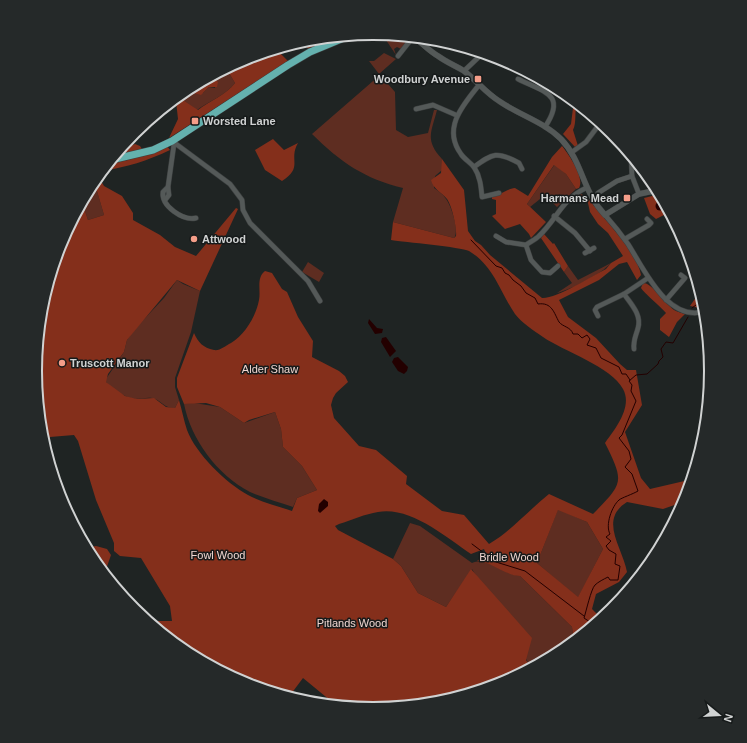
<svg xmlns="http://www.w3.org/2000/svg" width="747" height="743" font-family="Arial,sans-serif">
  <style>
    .green { fill: #5e2d21 }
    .forest { fill: #842f1b; fill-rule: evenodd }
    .water { fill: #230000 }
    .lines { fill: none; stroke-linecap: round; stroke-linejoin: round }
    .stream { stroke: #230000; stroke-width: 1 }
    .minor-casing { stroke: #3d4040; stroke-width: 5.5 }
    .tertiary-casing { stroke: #3d4040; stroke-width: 6 }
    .trunk-casing { stroke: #3d4040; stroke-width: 8 }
    .minor { stroke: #545958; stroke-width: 4.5 }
    .tertiary { stroke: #545958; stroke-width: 5.5 }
    .trunk { stroke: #64b1ae; stroke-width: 7 }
    .poi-dot { fill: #f49e89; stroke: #161a1a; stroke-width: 1.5 }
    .labels { text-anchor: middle; stroke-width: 3; stroke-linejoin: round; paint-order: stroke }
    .poi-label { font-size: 11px; font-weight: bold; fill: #d0d2d2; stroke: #161a1a; text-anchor: start }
    .park-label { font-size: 11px; fill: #f0d6d0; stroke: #161a1a }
    .rim { fill: none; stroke: #d0d2d2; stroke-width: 2 }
  </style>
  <rect width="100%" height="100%" fill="#1f2423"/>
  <g class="green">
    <path d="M 382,34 L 408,36 L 409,39 L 401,49 L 397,47 L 394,49 L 396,55 Z"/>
    <path d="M 384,53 L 396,59 L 379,74 L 369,61 L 374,61 Z"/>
    <path d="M 226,68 L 235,83 C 226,95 209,101 197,110 L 180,98 L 176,101 L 173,100 L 189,88 L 194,93 L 203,93 L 209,87 L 215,88 L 215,80 L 212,76 Z"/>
    <path d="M 380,75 L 395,92 L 396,130 L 408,137 L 428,133 L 434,110 L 437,110 C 431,133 425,140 442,159 L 442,170 L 435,176 L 434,188 C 438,191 443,194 446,199 C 451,205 460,232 454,238 L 393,222 L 403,188 C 365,179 340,162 312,134 Z"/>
    <path d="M 130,138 C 132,147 126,151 118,152 Z"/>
    <path d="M 555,164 L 566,174 L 576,189 L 557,207 L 545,195 L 530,207 L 527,204 Z"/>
    <path d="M 95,184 L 104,215 L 88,220 L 82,202 L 91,185 L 92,187 Z"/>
    <path d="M 308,262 L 324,273 L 319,282 L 302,272 Z"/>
    <path d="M 611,263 C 600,275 572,289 557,293 L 572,283 L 564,272 L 568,266 L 578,280 Z"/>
    <path d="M 177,280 L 183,284 L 200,291 L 191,332 L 175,378 L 175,387 L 179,400 L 175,408 C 165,409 161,400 152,398 C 147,397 142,399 136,399 C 125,398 114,390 106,382 L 106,379 L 124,352 L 127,340 L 134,330 L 164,298 Z"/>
    <path d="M 194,403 L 220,407 L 244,423 L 275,412 L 281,429 L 283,447 L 302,466 L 317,490 L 297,498 L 293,507 C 279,502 264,498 250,492 C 217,475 191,439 184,404 Z"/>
    <path d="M 558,509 L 587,522 L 603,549 L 578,598 L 537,563 Z"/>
    <path d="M 410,523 L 420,526 L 472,563 C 488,556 504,575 520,576 L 572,627 L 574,643 L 561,653 L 532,669 L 472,569 L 446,607 L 418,593 L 401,566 L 393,559 Z"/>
  </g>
  <g class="forest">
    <path d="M 321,38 L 327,42 L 309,50 L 302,41 Z"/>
    <path d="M 276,49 L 288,61 L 169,138 L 178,119 L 176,101 L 180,98 L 198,110 C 209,101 226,95 235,83 L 226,68 L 244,59 Z"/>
    <path d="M 212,76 L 218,82 L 217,87 L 209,87 L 201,95 L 194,93 L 189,88 Z"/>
    <path d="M 574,100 L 577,103 C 574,112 577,122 573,130 L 578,146 L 575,147 L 563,134 L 571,124 Z"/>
    <path d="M 273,139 L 284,150 L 298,143 C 288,160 304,167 282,181 L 265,170 L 255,150 Z"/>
    <path d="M 135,144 L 140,146 L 142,149 L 114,156 L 118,152 Z"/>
    <path d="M 167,146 L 170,150 C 147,161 127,167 102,171 L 108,163 L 128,160 Z"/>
    <path d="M 562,146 C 569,155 585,177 579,188 L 576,189 L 566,174 L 554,165 L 527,204 L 546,222 L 531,238 L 529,234 L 520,224 L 505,229 L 492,216 L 496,214 L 496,200 L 492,199 L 492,195 C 502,195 506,189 515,188 L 528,196 L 552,157 Z"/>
    <path d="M 442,159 L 464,190 L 468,231 L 475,241 L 481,245 L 490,255 L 542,298 C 556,299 592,276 606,269 L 611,263 L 623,256 L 608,233 L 598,224 L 590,212 L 588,203 L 580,194 L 586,196 C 601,216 637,251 641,275 L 637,280 L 627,262 L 619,264 L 599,280 L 559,300 L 568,317 L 596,338 L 620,364 L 627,370 L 636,370 L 642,405 L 625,432 L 641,478 L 650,489 L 693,479 L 686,501 L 663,509 L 627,502 C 598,520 623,548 627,572 L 619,582 L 596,594 L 592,609 L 602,619 L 574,643 L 572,627 L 520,576 C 504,575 492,562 477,561 L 486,554 L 484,549 L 471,554 C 446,537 410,506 378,512 C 365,514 352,520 339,524 L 335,526 L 338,530 L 393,559 L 401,566 L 418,593 L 446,607 L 471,569 L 532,638 L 526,660 L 532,669 L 524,673 L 522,671 L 521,675 L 503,684 L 439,704 L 373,710 L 337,706 L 303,678 L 288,698 L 244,684 L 185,653 L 146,621 L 172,621 L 170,606 L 141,558 L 120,556 L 114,551 L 114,543 L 96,500 L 78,441 L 74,435 L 50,437 L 45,451 L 41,437 L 35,371 L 42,305 L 61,242 L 82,202 L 88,220 L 104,215 L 94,181 L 98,176 L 104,186 L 122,196 L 133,213 L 133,220 L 160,235 L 175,247 L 196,256 L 236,208 L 238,209 L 200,291 L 177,280 L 127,340 L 124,352 L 108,374 L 106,382 L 125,396 L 137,399 L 154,398 L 166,407 L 175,408 L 179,400 C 182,410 184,421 187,430 C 196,454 226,483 248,495 C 261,502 278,506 292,511 L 297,498 L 317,490 L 302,466 L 283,447 L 281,429 L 275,412 L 249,420 L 244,423 L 220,407 L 206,403 L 184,404 L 177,387 L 177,378 L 194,333 C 198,342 203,348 214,350 C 220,351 225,346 231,343 C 245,335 256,316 259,300 C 261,290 256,278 265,271 L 272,273 L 282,289 L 287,292 L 298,317 L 313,341 L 312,357 L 339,371 L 345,376 L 348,382 L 336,393 L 333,398 L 331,405 L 334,418 L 359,446 L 376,450 L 407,476 L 406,484 L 442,511 L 464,515 L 489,544 C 511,531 529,510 549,494 L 593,514 C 623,483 625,483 605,443 C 615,429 633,407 623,389 C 612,367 563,351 543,337 C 534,331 521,322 515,314 C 500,292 494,266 469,251 C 461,247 404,242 391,240 L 393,222 L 454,238 L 456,236 C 457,228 452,206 447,199 C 441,192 433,189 431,180 L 441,173 ZM 558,510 L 587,522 L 603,549 L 578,597 L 537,563 Z"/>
    <path d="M 660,194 L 670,212 L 656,219 L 650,214 L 644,198 Z"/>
    <path d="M 544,234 L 553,244 L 554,243 L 568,266 L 564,272 L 541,238 Z"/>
    <path d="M 643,283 C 652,282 666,306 676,311 C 678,312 682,313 685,314 L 677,322 L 669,337 L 660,330 L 660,319 L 666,313 C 660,306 644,293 641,288 Z"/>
    <path d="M 701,290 L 706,306 L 700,308 L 690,306 Z"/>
    <path d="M 96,546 L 107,549 L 111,555 L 104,575 L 92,559 L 86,548 Z"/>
  </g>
  <g class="water">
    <circle cx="660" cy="206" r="4.5"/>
    <path d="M 369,319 L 377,328 L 383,329 L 382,333 L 375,334 L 368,323 Z"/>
    <path d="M 386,337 L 396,351 L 390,357 L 381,342 L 382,338 Z"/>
    <path d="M 398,357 L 408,367 L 407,371 L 404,374 L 398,371 L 392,362 L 394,358 Z"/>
    <path d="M 324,499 L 328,502 L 328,506 L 320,513 L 318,511 L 319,504 Z"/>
  </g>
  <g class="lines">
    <g class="stream">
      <path d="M 471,240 L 496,266 L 502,268 L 505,273 L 509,275 L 513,280 L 521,286 L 526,293 L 535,298 L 538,304 C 552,302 554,313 559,322 C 563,327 571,327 573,334 L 578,334 L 582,338 L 587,335 L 590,339 L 587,345 L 596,348 L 601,358 L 619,367 L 622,374 L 626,374 L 630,380"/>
      <path d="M 692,308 L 700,302 L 702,296"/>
      <path d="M 472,544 L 496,562 L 525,571 L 584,616"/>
      <path d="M 601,620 L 596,617 L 590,622 L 584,618 C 586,612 591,589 595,585 C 598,582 604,579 608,577 L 610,580 L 618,580 L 620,566 L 615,564 L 616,554 L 609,550 L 606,546 L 611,541 L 606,537 L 610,534 C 605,525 612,506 619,500 C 621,498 633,494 638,491 L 632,474 L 625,467 L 631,459 L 629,451 L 619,438 L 622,435 L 636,401 L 631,391 L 632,385 L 629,381 L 636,375 L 647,374 L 658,364 L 659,361 L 663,357 L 661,349 L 666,342 L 673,343 L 688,317"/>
    </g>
    <g class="minor-casing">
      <g id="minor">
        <path d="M 398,56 L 413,37"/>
        <path d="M 464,71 L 483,53"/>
        <path d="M 518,79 C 544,92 567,94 545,127"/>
        <path d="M 479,85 C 463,105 442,128 461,154 C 464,159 470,162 474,167 C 480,176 481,186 482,197 L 499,193"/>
        <path d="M 416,109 L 433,105 L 456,115"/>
        <path d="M 172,141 L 230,184 L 242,200 L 243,210 L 250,223 L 308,281 L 320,301"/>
        <path d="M 174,144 L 168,187 L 163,192 C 161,206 183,221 196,218"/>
        <path d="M 572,152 L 586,142 L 601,122"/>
        <path d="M 631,156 L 632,176 L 639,194"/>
        <path d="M 474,167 C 493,153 497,151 519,163 L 522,169"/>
        <path d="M 598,193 L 617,181 L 632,176"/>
        <path d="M 165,200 L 169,195 L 168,187"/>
        <path d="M 605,215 C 613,224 621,234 628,244 C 644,269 668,324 706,311"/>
        <path d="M 554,216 L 575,233 L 590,251"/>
        <path d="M 496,236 L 506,242 L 526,245 C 530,242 536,239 539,236 C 557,219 562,199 586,188"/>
        <path d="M 625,239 L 649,225 L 651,223 L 647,219"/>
        <path d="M 526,245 L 531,260 L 542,272 L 550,273 L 558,266"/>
        <path d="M 685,249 L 689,250"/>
        <path d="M 585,253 L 594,248"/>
        <path d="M 624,294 C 631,304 642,315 638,328 C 636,336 633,340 634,349"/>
        <path d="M 666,300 L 685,278 L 681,275"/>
        <path d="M 598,316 L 595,310 L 597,307 L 624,294 L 648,278"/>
      </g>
    </g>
    <g class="tertiary-casing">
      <path id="tertiary" d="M 414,37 C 422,43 429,51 438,56 C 446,62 456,66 464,71 C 476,80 486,93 499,101 C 519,115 544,122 561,139 C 583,162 582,191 605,215 L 639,194 L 658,190"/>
    </g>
    <g class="trunk-casing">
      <path id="trunk" d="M 111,160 L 153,150 L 172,141 L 288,65 L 310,52 L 351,35"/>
    </g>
    <use href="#minor" class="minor"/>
    <use href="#tertiary" class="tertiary"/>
    <use href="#trunk" class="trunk"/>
  </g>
  <g class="poi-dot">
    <rect x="474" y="75" width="8" height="8" rx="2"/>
    <rect x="191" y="117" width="8" height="8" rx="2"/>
    <rect x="623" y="194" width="8" height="8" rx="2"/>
    <circle cx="194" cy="239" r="4"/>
    <circle cx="62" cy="363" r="4"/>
  </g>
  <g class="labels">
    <g class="poi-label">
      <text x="470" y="83" text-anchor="end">Woodbury Avenue</text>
      <text x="203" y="125">Worsted Lane</text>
      <text x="619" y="202" text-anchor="end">Harmans Mead</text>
      <text x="202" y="243">Attwood</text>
      <text x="70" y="367">Truscott Manor</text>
    </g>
    <g class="park-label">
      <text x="270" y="373">Alder Shaw</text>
      <text x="218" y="559">Fowl Wood</text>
      <text x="509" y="561">Bridle Wood</text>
      <text x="352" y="627">Pitlands Wood</text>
    </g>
  </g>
  <path d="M0 0H747V743H0ZM42 371a331 331 0 1 1 662 0a331 331 0 1 1-662 0Z" fill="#252929" fill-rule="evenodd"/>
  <path class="rim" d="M42 371a331 331 0 1 1 662 0a331 331 0 1 1-662 0Z"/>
  <g transform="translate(719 715) rotate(108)" stroke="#161a1a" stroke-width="3" paint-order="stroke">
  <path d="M0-3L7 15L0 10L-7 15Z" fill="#d0d2d2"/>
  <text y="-6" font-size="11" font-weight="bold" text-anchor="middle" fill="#d0d2d2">N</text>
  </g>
</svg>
